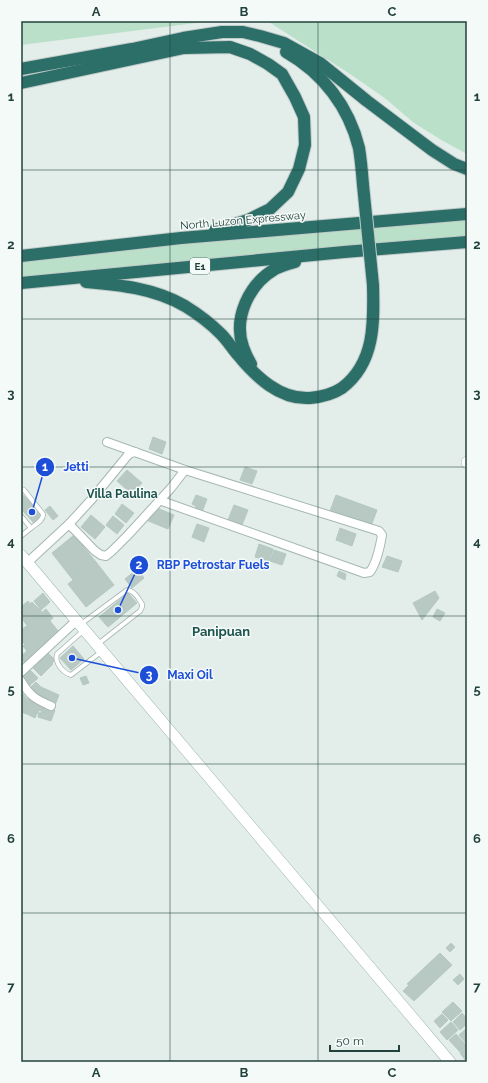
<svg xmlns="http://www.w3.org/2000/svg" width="488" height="1083" font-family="Raleway,sans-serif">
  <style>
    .green { fill: #bbe0c9 }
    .building { fill: #b8c9c4; stroke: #b5c8c2 }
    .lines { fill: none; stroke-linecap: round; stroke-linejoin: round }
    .service-casing { stroke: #a5b7b2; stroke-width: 5.5 }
    .minor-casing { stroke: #a5b7b2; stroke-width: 10 }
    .secondary-casing { stroke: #a1bab4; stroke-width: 12 }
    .motorway-casing { stroke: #c1cac8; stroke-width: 14 }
    .service { stroke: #fff; stroke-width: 4 }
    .minor { stroke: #fff; stroke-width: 8 }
    .secondary { stroke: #fff; stroke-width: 11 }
    .motorway { stroke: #2b6f68; stroke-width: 12 }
    .motorway-bridge-casing { stroke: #c1cac8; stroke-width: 14; stroke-linecap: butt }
    .motorway-bridge { stroke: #2b6f68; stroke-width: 12 }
    .grid { fill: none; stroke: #22413c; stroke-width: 1; stroke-opacity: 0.55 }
    .labels { text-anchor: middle; stroke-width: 3; stroke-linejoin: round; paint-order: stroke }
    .shield { fill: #f4faf8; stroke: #617874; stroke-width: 1 }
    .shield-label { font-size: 10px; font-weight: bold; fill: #22413c }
    .street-label { font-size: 11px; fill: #22413c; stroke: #f4faf8 }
    .neighbourhood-label { font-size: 12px; font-weight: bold; fill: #1c544d; stroke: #f4faf8 }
    .quarter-label { font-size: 13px; font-weight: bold; fill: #1c544d; stroke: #f4faf8 }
    .leader { fill: none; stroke: #1d4ed8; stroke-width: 1.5 }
    .callout-dot { fill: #1d4ed8; stroke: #f4faf8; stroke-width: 1.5 }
    .mark-label { font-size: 12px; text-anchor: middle; font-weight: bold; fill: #fff }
    .callout-label { font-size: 12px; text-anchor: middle; font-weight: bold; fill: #1d4ed8; stroke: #f4faf8; stroke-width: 3; stroke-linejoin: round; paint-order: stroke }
    .neatline { fill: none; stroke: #22413c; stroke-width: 1.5 }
    .grid-label { font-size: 13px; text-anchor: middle; font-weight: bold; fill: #22413c }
  </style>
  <rect width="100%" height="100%" fill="#e3eeea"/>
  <g class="green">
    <path d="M 21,21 L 212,21 L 21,45 Z"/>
    <path d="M 280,21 L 467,21 L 467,154 L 443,141 L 414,123 L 386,99 L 350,74 L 269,22 Z"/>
    <path d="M 467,218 L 467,237 L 21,278 L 21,259 L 296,233 Z"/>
  </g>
  <g class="building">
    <path d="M 153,437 L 166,442 L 162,454 L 149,449 Z"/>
    <path d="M 245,467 L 257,471 L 252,484 L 240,480 Z"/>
    <path d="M 127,470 L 142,483 L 132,494 L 117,481 Z"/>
    <path d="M 23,495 L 42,515 L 34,523 L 21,509 L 21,497 Z"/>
    <path d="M 196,495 L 207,499 L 202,512 L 195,509 L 196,506 L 192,504 Z"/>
    <path d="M 336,495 L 377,510 L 371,526 L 330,511 Z"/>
    <path d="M 122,504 L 134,513 L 126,523 L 115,514 Z"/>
    <path d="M 234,505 L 248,510 L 242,525 L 228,520 Z"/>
    <path d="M 50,506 L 58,516 L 53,520 L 45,510 Z"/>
    <path d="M 157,508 L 174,515 L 168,529 L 146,520 L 150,512 L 155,514 Z"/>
    <path d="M 91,515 L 105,527 L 95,539 L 81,527 Z"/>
    <path d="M 113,516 L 124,525 L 117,534 L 106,525 Z"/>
    <path d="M 197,524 L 209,528 L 204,542 L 192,537 Z"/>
    <path d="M 340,528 L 356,534 L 352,546 L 336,540 Z"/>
    <path d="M 74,535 L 96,562 L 73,580 L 52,553 Z"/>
    <path d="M 259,544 L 273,549 L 269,561 L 255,557 Z"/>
    <path d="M 274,550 L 286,554 L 282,565 L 270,561 Z"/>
    <path d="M 387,556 L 402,561 L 398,572 L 382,567 Z"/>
    <path d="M 96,562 L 114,585 L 86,607 L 68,584 Z"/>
    <path d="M 137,569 L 144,578 L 132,588 L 125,579 Z"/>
    <path d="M 339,571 L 346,574 L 345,580 L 337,576 Z"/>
    <path d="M 435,591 L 439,598 L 422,620 L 413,603 Z"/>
    <path d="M 43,593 L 50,602 L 41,610 L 34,601 Z"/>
    <path d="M 128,593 L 137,603 L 108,627 L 99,617 Z"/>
    <path d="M 28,601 L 30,604 L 32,602 L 42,612 L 27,625 L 21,618 L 21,607 Z"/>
    <path d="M 46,609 L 53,618 L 36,633 L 29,624 Z"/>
    <path d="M 437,609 L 445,613 L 440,621 L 433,617 Z"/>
    <path d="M 50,621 L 59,632 L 47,646 L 36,633 Z"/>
    <path d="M 29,624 L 38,634 L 25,645 L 21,639 L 21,630 Z"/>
    <path d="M 38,634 L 47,646 L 33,659 L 23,646 Z"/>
    <path d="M 73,646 L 84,659 L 71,670 L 60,658 Z"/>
    <path d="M 27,651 L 33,659 L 26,665 L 21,658 L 21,656 Z"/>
    <path d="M 47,652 L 55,660 L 52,663 L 53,664 L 48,669 L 39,660 Z"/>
    <path d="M 39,660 L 48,669 L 41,676 L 32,667 Z"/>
    <path d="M 30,670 L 38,678 L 27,688 L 21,678 Z"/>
    <path d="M 86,676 L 89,683 L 83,685 L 80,678 Z"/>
    <path d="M 36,682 L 41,687 L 59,695 L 55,705 L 35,696 L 29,689 Z"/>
    <path d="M 23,694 L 26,698 L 32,701 L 27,714 L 21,712 L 21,696 Z"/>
    <path d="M 32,701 L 44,705 L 41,711 L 39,710 L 38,714 L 37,713 L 35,718 L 27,714 Z"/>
    <path d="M 44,706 L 55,710 L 51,721 L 38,717 L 39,713 L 41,713 Z"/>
    <path d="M 451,943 L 455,947 L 450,952 L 446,948 Z"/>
    <path d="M 440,953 L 452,965 L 414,1001 L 403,991 L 409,985 L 407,984 Z"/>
    <path d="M 460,974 L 464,979 L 458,985 L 453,980 Z"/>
    <path d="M 453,1002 L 462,1011 L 451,1021 L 442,1012 Z"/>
    <path d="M 462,1013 L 467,1019 L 467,1024 L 460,1030 L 453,1022 Z"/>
    <path d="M 442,1014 L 448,1020 L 440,1028 L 434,1021 Z"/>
    <path d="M 451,1022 L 458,1030 L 447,1040 L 440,1032 Z"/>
    <path d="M 467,1028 L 467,1044 L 459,1035 Z"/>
    <path d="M 456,1034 L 467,1046 L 460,1052 L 449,1040 Z"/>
    <path d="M 467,1047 L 467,1060 L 466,1061 L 460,1053 Z"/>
  </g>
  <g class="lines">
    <g class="service-casing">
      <g id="service">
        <path d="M 21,489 L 24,490 L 43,514 C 44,520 36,524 31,528"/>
        <path d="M 21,516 L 31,528 L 21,536"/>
        <path d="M 81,624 L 127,590 C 135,591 138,598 142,604 L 142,607 L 140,611 L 98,644"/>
        <path d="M 83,631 L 57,654 C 54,662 63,673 71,675 L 101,652"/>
      </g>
    </g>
    <g class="minor-casing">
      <g id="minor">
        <path d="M 107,442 L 185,470 L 379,531 L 382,535 C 380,547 377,562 370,572 L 364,573 L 159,500"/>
        <path d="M 69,524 L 95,551 L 101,555 L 106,556 L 112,551 L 128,535 L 171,488 L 185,470"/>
        <path d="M 28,562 L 69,524 L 92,499 L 128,455 L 131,453 L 135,452"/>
        <path d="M 21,672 L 77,620"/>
        <path d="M 21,681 C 30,696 35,699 51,706"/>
      </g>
    </g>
    <g class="secondary-casing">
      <g id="secondary">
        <path d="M 467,462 L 467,463"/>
        <path d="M 21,555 L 450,1062"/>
      </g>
    </g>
    <g class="motorway-casing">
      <g id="motorway">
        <path d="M 184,48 L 230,47 L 250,54 L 268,64 L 282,74 L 295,97 L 304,117 L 305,145 L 299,169 L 288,192 L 270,209 L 248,220 L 215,230"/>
        <path d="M 286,52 C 323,73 349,107 359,148 C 361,160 362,172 363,185"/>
        <path d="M 21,69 L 132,49 L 183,38 L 222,32 L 243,32 L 260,36 L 284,43 L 320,63 L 367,101 L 432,150 L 454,164 L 467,169"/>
        <path d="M 21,83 L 184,48 L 192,45"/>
        <path d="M 21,256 L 181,238 L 467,214"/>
        <path d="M 86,282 C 120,285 154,288 185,306 C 198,314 210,323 221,334 C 227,340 232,348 238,355 C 256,377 280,400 310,398 C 321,397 333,394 342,388 C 375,363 374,323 373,285"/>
        <path d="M 21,283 L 344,252 L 467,242"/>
        <path d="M 251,364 C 248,359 245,353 243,347 C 233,318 249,284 275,269 C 281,266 288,264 295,262"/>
      </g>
    </g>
    <use href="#service" class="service"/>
    <use href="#minor" class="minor"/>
    <use href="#secondary" class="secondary"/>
    <use href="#motorway" class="motorway"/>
    <g class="motorway-bridge-casing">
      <path id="motorway-bridge" d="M 363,185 L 373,285"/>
    </g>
    <use href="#motorway-bridge" class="motorway-bridge"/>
  </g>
  <path class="grid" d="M 170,21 L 170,1062M 318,21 L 318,1062M 21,170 L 467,170M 21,319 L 467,319M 21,467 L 467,467M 21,616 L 467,616M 21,764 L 467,764M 21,913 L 467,913"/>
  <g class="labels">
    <rect class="shield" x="190" y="258" width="20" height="16" rx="3"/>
    <g class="shield-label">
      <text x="200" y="270">E1</text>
    </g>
    <g class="street-label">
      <text transform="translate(243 220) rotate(-5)" y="4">North Luzon Expressway</text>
    </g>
    <g class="neighbourhood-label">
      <text x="122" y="498">Villa Paulina</text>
    </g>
    <g class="quarter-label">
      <text x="221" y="636">Panipuan</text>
    </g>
  </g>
  <path class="leader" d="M32 512L45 467M118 610L139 565M72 658L149 675"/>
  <g class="callout-dot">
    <circle cx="32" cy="512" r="4"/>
    <circle cx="118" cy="610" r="4"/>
    <circle cx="72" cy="658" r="4"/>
    <circle cx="45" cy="467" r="10"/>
    <circle cx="139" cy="565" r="10"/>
    <circle cx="149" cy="675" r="10"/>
  </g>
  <g class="mark-label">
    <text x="45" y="471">1</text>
    <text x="139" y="569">2</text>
    <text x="149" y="679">3</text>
  </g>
  <g class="callout-label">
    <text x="76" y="471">Jetti</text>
    <text x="213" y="569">RBP Petrostar Fuels</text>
    <text x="190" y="679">Maxi Oil</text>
  </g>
  <rect width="488" height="1083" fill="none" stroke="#f4faf8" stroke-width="44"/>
  <path d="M330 1045v6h69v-6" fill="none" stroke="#22413c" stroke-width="2"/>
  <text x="336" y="1045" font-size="12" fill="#22413c" stroke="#f4faf8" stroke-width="3" paint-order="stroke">50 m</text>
  <rect x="22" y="22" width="444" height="1039" class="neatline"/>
  <g class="grid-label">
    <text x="96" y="16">A</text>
    <text x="244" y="16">B</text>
    <text x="392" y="16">C</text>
    <text x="11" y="101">1</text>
    <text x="477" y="101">1</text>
    <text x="11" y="249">2</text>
    <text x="477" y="249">2</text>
    <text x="11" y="398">3</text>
    <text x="477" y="398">3</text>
    <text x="11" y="546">4</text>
    <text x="477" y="546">4</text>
    <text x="11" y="694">5</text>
    <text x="477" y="694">5</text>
    <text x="11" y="843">6</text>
    <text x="477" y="843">6</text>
    <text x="11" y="991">7</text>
    <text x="477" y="991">7</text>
    <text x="96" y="1077">A</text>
    <text x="244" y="1077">B</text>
    <text x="392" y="1077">C</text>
  </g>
</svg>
